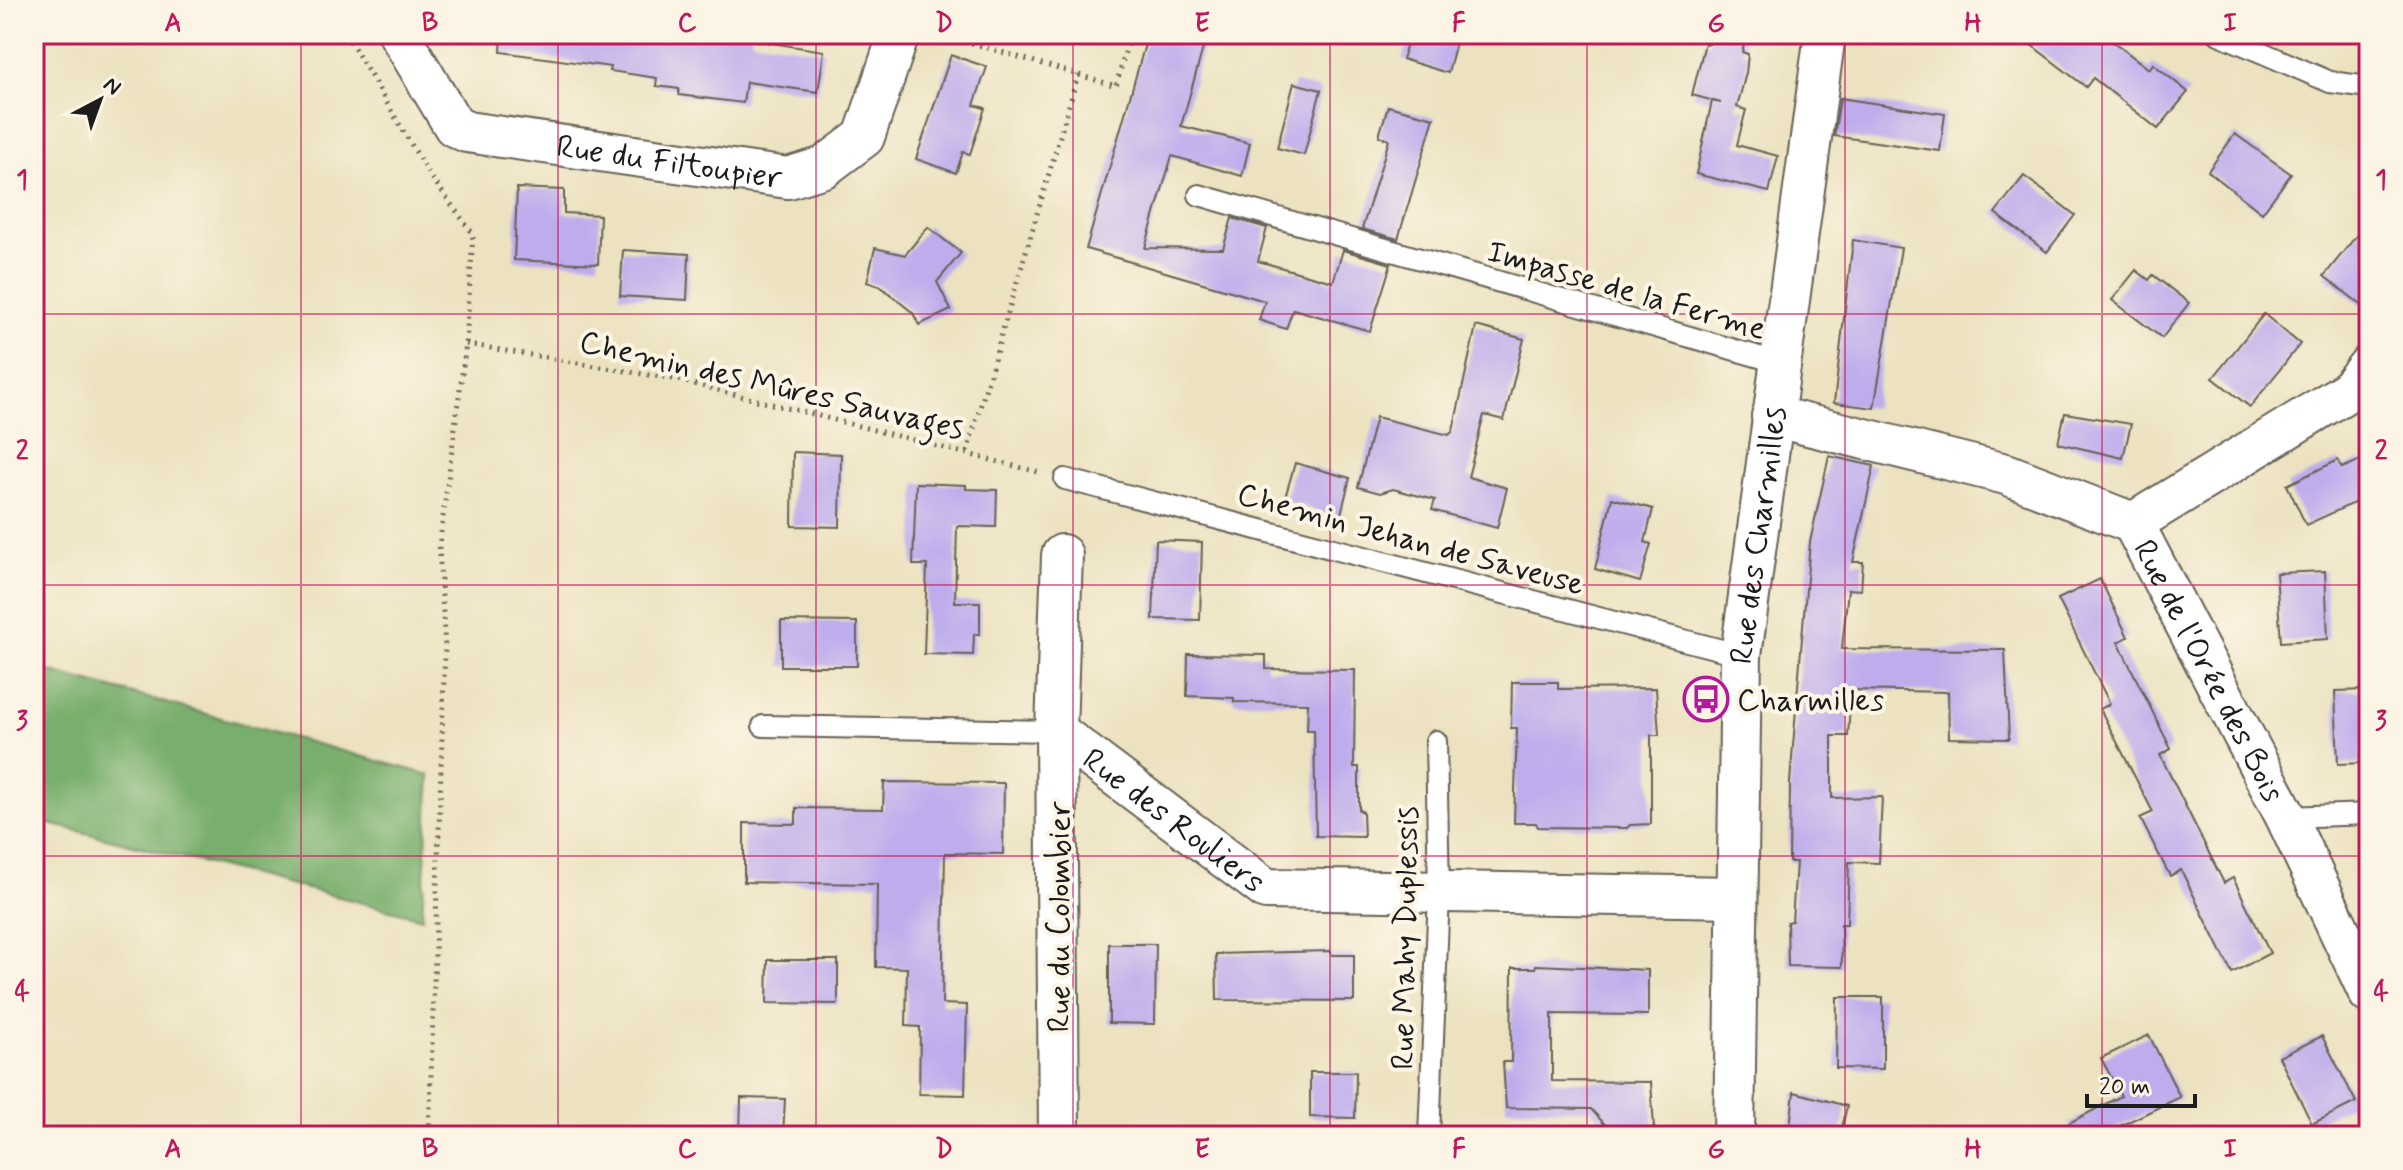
<svg xmlns="http://www.w3.org/2000/svg" width="2403" height="1170" font-family="Mynerve,sans-serif">
  <style>
    .forest { fill: #79af6c; stroke: #4a6644; stroke-width: 2 }
    .building { fill: #beacec }
    .lines { fill: none; stroke-linecap: round; stroke-linejoin: round }
    .service-casing { stroke: #656155; stroke-width: 24 }
    .minor-casing { stroke: #656155; stroke-width: 44 }
    .path { stroke: #656155; stroke-width: 5; stroke-dasharray: 2 6; stroke-linecap: butt }
    .service { stroke: #fff; stroke-width: 20 }
    .minor { stroke: #fff; stroke-width: 40 }
    .grid { fill: none; stroke: #c2185b; stroke-width: 2; stroke-opacity: 0.55 }
    .labels { text-anchor: middle; stroke-width: 8; stroke-linejoin: round; paint-order: stroke }
    .street-label { font-size: 32px; fill: #1c1c1c; stroke: #fcf5e5 }
    .poi-label { font-size: 32px; fill: #1c1c1c; stroke: #fcf5e5; text-anchor: start }
    .neatline { fill: none; stroke: #c2185b; stroke-width: 3 }
    .grid-label { font-size: 26px; text-anchor: middle; font-weight: bold; fill: #c2185b }
  </style>
  <rect width="100%" height="100%" fill="#fcf5e5"/>
  <filter id="ink" filterUnits="userSpaceOnUse"><feTurbulence type="fractalNoise" baseFrequency=".0125" numOctaves="2"/><feDisplacementMap in="SourceGraphic" scale="16" xChannelSelector="R" yChannelSelector="G"/><feConvolveMatrix kernelMatrix="1 2 1 2 8 2 1 2 1" color-interpolation-filters="sRGB"/></filter>
  <filter id="wash" filterUnits="userSpaceOnUse"><feTurbulence type="fractalNoise" baseFrequency=".006" numOctaves="4" result="noise"/><feDisplacementMap in="SourceGraphic" scale="32" xChannelSelector="R" yChannelSelector="G"/><feGaussianBlur stdDeviation="1.8" result="paint"/><feColorMatrix in="noise" values="0 0 0 0 0 0 0 0 0 0 0 0 0 0 0 0 0 1.4 0 .05"/><feComposite in="paint" operator="in"/></filter>
  <g filter="url(#wash)">
    <rect width="100%" height="100%" fill="#ece2c0"/>
    <path class="forest" d="M 34,667 L 430,775 L 422,918 L 34,820 Z"/>
    <g id="blocks">
      <g class="building">
        <path d="M 502,34 L 752,34 L 751,40 L 824,51 L 818,92 L 746,82 L 743,103 L 679,95 L 679,89 L 656,86 L 657,78 L 610,71 L 611,67 L 501,52 Z"/>
        <path d="M 1148,34 L 1207,34 L 1181,126 L 1250,143 L 1242,176 L 1172,156 L 1145,248 L 1223,249 L 1232,218 L 1267,228 L 1258,261 L 1333,282 L 1343,250 L 1391,264 L 1370,331 L 1293,309 L 1286,329 L 1259,320 L 1265,301 L 1086,249 Z"/>
        <path d="M 1410,34 L 1458,34 L 1448,73 L 1402,59 Z"/>
        <path d="M 1712,34 L 1747,34 L 1742,52 L 1748,54 L 1746,73 L 1737,107 L 1746,110 L 1737,145 L 1778,156 L 1769,192 L 1696,174 L 1712,101 L 1721,103 L 1692,95 L 1705,43 L 1709,44 Z"/>
        <path d="M 2017,34 L 2103,34 L 2149,69 L 2153,64 L 2188,92 L 2158,129 L 2093,78 L 2086,87 Z"/>
        <path d="M 951,55 L 987,67 L 974,105 L 985,108 L 970,154 L 963,152 L 956,173 L 916,159 Z"/>
        <path d="M 1294,83 L 1321,90 L 1304,155 L 1277,148 Z"/>
        <path d="M 1840,98 L 1945,114 L 1940,151 L 1834,136 Z"/>
        <path d="M 1388,106 L 1434,118 L 1398,239 L 1362,229 L 1389,140 L 1379,136 Z"/>
        <path d="M 2235,134 L 2291,174 L 2262,213 L 2208,171 Z"/>
        <path d="M 2024,176 L 2075,215 L 2047,252 L 1995,213 Z"/>
        <path d="M 517,188 L 564,190 L 564,213 L 600,215 L 598,264 L 514,260 Z"/>
        <path d="M 2369,220 L 2369,311 L 2324,276 Z"/>
        <path d="M 928,227 L 961,253 L 937,282 L 951,310 L 919,325 L 913,313 L 880,286 L 867,282 L 875,248 L 905,255 Z"/>
        <path d="M 1853,240 L 1901,248 L 1874,408 L 1834,403 Z"/>
        <path d="M 623,250 L 689,254 L 687,300 L 620,296 Z"/>
        <path d="M 2136,270 L 2149,280 L 2153,275 L 2189,303 L 2162,338 L 2112,300 Z"/>
        <path d="M 2264,314 L 2300,344 L 2250,407 L 2213,378 Z"/>
        <path d="M 1476,326 L 1524,339 L 1504,420 L 1484,415 L 1468,477 L 1507,488 L 1497,528 L 1432,510 L 1435,500 L 1393,489 L 1380,493 L 1358,487 L 1376,417 L 1449,435 L 1453,431 Z"/>
        <path d="M 2065,413 L 2131,424 L 2123,458 L 2058,443 Z"/>
        <path d="M 793,452 L 841,454 L 840,527 L 792,526 Z"/>
        <path d="M 1829,456 L 1874,466 L 1853,562 L 1863,562 L 1861,590 L 1848,589 L 1842,649 L 2005,650 L 2009,739 L 1949,738 L 1948,692 L 1851,690 L 1848,736 L 1832,736 L 1832,798 L 1882,797 L 1879,863 L 1849,862 L 1847,924 L 1841,924 L 1842,967 L 1788,966 L 1787,922 L 1792,921 L 1796,862 L 1789,862 L 1790,782 L 1810,542 Z"/>
        <path d="M 2338,460 L 2342,468 L 2361,460 L 2369,475 L 2369,496 L 2306,525 L 2287,485 Z"/>
        <path d="M 1295,463 L 1350,478 L 1340,518 L 1284,501 Z"/>
        <path d="M 916,483 L 966,485 L 966,489 L 997,490 L 996,527 L 957,526 L 955,602 L 980,602 L 980,634 L 974,634 L 973,655 L 924,654 L 927,565 L 913,565 Z"/>
        <path d="M 1612,498 L 1653,509 L 1645,542 L 1651,544 L 1640,582 L 1595,569 Z"/>
        <path d="M 1156,540 L 1202,542 L 1200,620 L 1153,619 Z"/>
        <path d="M 2325,571 L 2328,639 L 2281,642 L 2276,573 Z"/>
        <path d="M 2100,579 L 2128,637 L 2118,642 L 2171,749 L 2160,755 L 2224,883 L 2233,878 L 2270,953 L 2232,973 L 2181,870 L 2170,876 L 2140,818 L 2153,812 L 2100,709 L 2110,704 L 2058,599 Z"/>
        <path d="M 781,621 L 857,622 L 857,666 L 781,666 Z"/>
        <path d="M 1188,654 L 1266,655 L 1266,669 L 1355,670 L 1354,767 L 1359,767 L 1359,810 L 1363,812 L 1364,837 L 1316,836 L 1314,730 L 1307,730 L 1308,703 L 1234,702 L 1234,698 L 1187,696 Z"/>
        <path d="M 1512,682 L 1558,682 L 1558,689 L 1656,688 L 1659,735 L 1651,735 L 1651,824 L 1630,825 L 1627,828 L 1538,827 L 1536,823 L 1514,823 L 1517,728 L 1511,728 Z"/>
        <path d="M 2369,690 L 2369,763 L 2338,764 L 2335,691 Z"/>
        <path d="M 884,782 L 1004,783 L 1003,854 L 945,853 L 942,1004 L 967,1005 L 965,1095 L 919,1094 L 920,1027 L 906,1026 L 907,968 L 876,967 L 877,884 L 744,882 L 744,823 L 796,824 L 796,808 L 883,809 Z"/>
        <path d="M 1109,944 L 1156,944 L 1155,1024 L 1109,1023 Z"/>
        <path d="M 1330,951 L 1332,955 L 1354,955 L 1354,1001 L 1217,1000 L 1216,954 Z"/>
        <path d="M 768,960 L 838,960 L 838,1004 L 767,1003 Z"/>
        <path d="M 1536,965 L 1648,970 L 1648,1015 L 1552,1014 L 1552,1081 L 1651,1082 L 1654,1128 L 1608,1128 L 1591,1109 L 1506,1108 L 1503,1062 L 1511,1062 L 1512,968 L 1535,968 Z"/>
        <path d="M 1837,997 L 1883,997 L 1883,1069 L 1836,1068 Z"/>
        <path d="M 2149,1035 L 2180,1097 L 2099,1136 L 2075,1136 L 2069,1123 L 2121,1096 L 2101,1058 Z"/>
        <path d="M 2322,1036 L 2356,1102 L 2312,1124 L 2279,1057 Z"/>
        <path d="M 1310,1072 L 1356,1072 L 1355,1118 L 1310,1117 Z"/>
        <path d="M 1794,1092 L 1847,1106 L 1840,1136 L 1789,1136 Z"/>
        <path d="M 741,1098 L 785,1099 L 783,1136 L 740,1136 Z"/>
      </g>
    </g>
  </g>
  <g filter="url(#ink)">
    <use href="#blocks" fill-opacity="0" stroke="#656155" stroke-width="2"/>
    <g class="lines">
      <g class="service-casing">
        <g id="service">
          <path d="M 2219,34 L 2330,82 L 2369,87"/>
          <path d="M 1199,195 L 1780,363"/>
          <path d="M 1065,479 L 1741,655"/>
          <path d="M 763,726 L 1056,731"/>
          <path d="M 2286,817 L 2369,814"/>
          <path d="M 1429,1136 L 1439,894 L 1436,741"/>
        </g>
      </g>
      <g class="minor-casing">
        <g id="minor">
          <path id="s1" d="M 399,34 L 454,126 L 467,132 L 788,178 L 824,167 L 864,137 L 899,34"/>
          <path d="M 1772,416 L 2006,474 L 2133,523"/>
          <path id="s2" d="M 2133,523 L 2286,817 L 2369,993"/>
          <path d="M 2133,523 L 2348,391 L 2369,365"/>
          <path id="s3" d="M 1056,731 L 1266,889 L 1737,897"/>
          <path d="M 1059,1136 L 1056,731 L 1062,555"/>
          <path id="s4" d="M 1734,1136 L 1741,655 L 1825,34"/>
        </g>
      </g>
      <g class="path">
        <path d="M 346,34 L 427,171 L 473,234 L 466,344 L 439,547 L 445,647 L 429,1136"/>
        <path d="M 941,34 L 1116,86 L 1130,34"/>
        <path d="M 466,344 L 678,380 L 1038,472"/>
        <path d="M 967,452 L 1078,75"/>
      </g>
      <use href="#service" class="service"/>
      <use href="#minor" class="minor"/>
    </g>
  </g>
  <path class="grid" d="M 301,34 L 301,1136M 558,34 L 558,1136M 816,34 L 816,1136M 1073,34 L 1073,1136M 1330,34 L 1330,1136M 1587,34 L 1587,1136M 1845,34 L 1845,1136M 2102,34 L 2102,1136M 34,314 L 2369,314M 34,585 L 2369,585M 34,856 L 2369,856"/>
  <defs>
    <g id="bus-ring" transform="scale(2.3)"><circle r="9.5" fill="#fcf5e5" stroke="#b5179e" stroke-width="1.5"/><path d="M-5-6H5V4H4V6H2V4H-2V6H-4V4H-5ZM-3.5-4V0h7V-4ZM-3.5 1.2v1.5H-2V1.2ZM2 1.2v1.5H3.5V1.2Z" fill="#b5179e"/></g>
  </defs>
  <g fill-rule="evenodd">
    <use href="#bus-ring" x="1706" y="699"/>
  </g>
  <g class="labels">
    <g class="street-label">
      <text dy="11" stroke="none"><textPath href="#s1" startOffset="326">Rue du Filtoupier</textPath></text>
      <text transform="translate(1627 289) rotate(16)" y="11">Impasse de la Ferme</text>
      <text transform="translate(772 384) rotate(13)" y="11">Chemin des Mûres Sauvages</text>
      <text dy="11" stroke="none"><textPath href="#s4" startOffset="602">Rue des Charmilles</textPath></text>
      <text transform="translate(1411 538) rotate(15)" y="11">Chemin Jehan de Saveuse</text>
      <text dy="11" stroke="none"><textPath href="#s2" startOffset="166">Rue de l'Orée des Bois</textPath></text>
      <text dy="11" stroke="none"><textPath href="#s3" startOffset="148">Rue des Rouliers</textPath></text>
      <text transform="translate(1058 917) rotate(-90)" y="11">Rue du Colombier</text>
      <text transform="translate(1404 938) rotate(-89)" y="11">Rue Mahy Duplessis</text>
    </g>
    <g class="poi-label">
      <text x="1737" y="710">Charmilles</text>
    </g>
  </g>
  <rect width="2403" height="1170" fill="none" stroke="#fcf5e5" stroke-width="88"/>
  <g transform="translate(100 100) rotate(41)" stroke="#fcf5e5" stroke-width="6" paint-order="stroke">
  <path d="M0-6L14 30L0 20L-14 30Z" fill="#1c1c1c"/>
  <text y="-12" font-size="22" font-weight="bold" text-anchor="middle" fill="#1c1c1c">N</text>
  </g>
  <path d="M2087 1094v12h108v-12" fill="none" stroke="#1c1c1c" stroke-width="4"/>
  <text x="2099" y="1094" font-size="24" fill="#1c1c1c" stroke="#fcf5e5" stroke-width="6" paint-order="stroke">20 m</text>
  <rect x="44" y="44" width="2315" height="1082" class="neatline"/>
  <g class="grid-label">
    <text x="173" y="31">A</text>
    <text x="430" y="31">B</text>
    <text x="687" y="31">C</text>
    <text x="944" y="31">D</text>
    <text x="1202" y="31">E</text>
    <text x="1459" y="31">F</text>
    <text x="1716" y="31">G</text>
    <text x="1973" y="31">H</text>
    <text x="2230" y="31">I</text>
    <text x="22" y="188">1</text>
    <text x="2381" y="188">1</text>
    <text x="22" y="459">2</text>
    <text x="2381" y="459">2</text>
    <text x="22" y="729">3</text>
    <text x="2381" y="729">3</text>
    <text x="22" y="1000">4</text>
    <text x="2381" y="1000">4</text>
    <text x="173" y="1157">A</text>
    <text x="430" y="1157">B</text>
    <text x="687" y="1157">C</text>
    <text x="944" y="1157">D</text>
    <text x="1202" y="1157">E</text>
    <text x="1459" y="1157">F</text>
    <text x="1716" y="1157">G</text>
    <text x="1973" y="1157">H</text>
    <text x="2230" y="1157">I</text>
  </g>
</svg>
